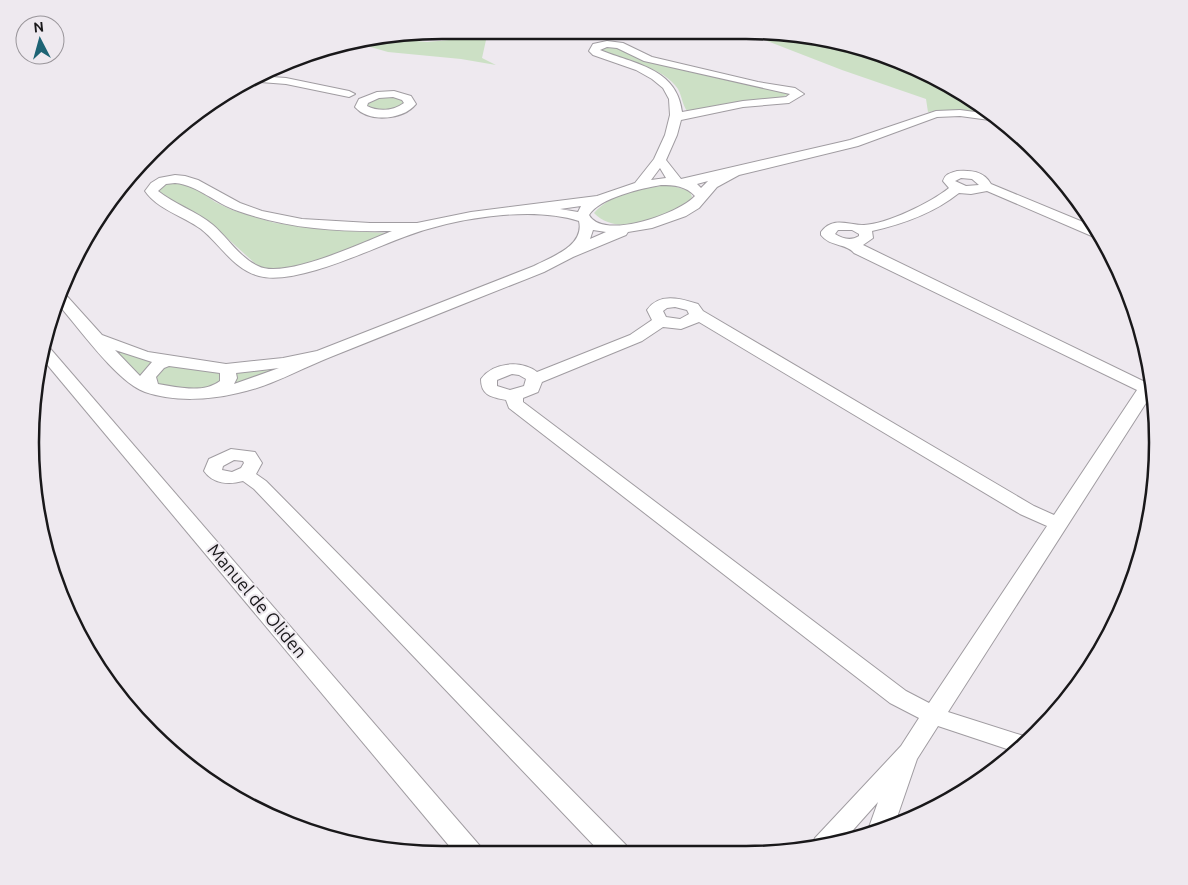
<svg xmlns="http://www.w3.org/2000/svg" width="1188" height="885" font-family="Ubuntu,sans-serif">
  <style>
    .green { fill: #cce0c5 }
    .lines { fill: none; stroke-linecap: round; stroke-linejoin: round }
    .minor-casing { stroke: #a09ca1; stroke-width: 2 }
    .minor { fill: #fff; fill-rule: evenodd }
    .labels { text-anchor: middle; stroke-width: 4; stroke-linejoin: round; paint-order: stroke }
    .street-label { font-size: 18px; fill: #19181a; stroke: #eee9ef }
    .rim { fill: none; stroke: #19181a; stroke-width: 2.5 }
  </style>
  <rect width="100%" height="100%" fill="#eee9ef"/>
  <g class="green">
    <path d="M 741,31 L 772,31 L 852,44 L 974,99 L 990,114 L 948,110 L 928,112 L 926,99 L 842,70 Z"/>
    <path d="M 494,36 L 486,40 L 482,58 L 496,65 L 461,59 L 388,52 L 353,42 L 384,38 L 427,42 Z"/>
    <path d="M 613,46 L 626,52 L 764,88 L 792,93 L 780,98 L 687,111 C 682,104 682,96 678,89 C 665,68 624,59 602,52 L 601,49 L 603,47 Z"/>
    <path d="M 396,96 L 405,102 C 393,113 380,111 366,106 L 371,99 Z"/>
    <path d="M 179,182 L 191,185 L 215,202 L 232,210 L 275,223 L 332,230 L 387,233 L 387,235 L 301,266 L 274,271 L 260,268 L 214,226 L 194,212 L 164,198 L 156,191 L 168,183 Z"/>
    <path d="M 669,185 L 690,191 L 692,197 L 690,202 C 664,216 619,239 594,213 C 612,192 643,188 669,185 Z"/>
    <path d="M 111,348 L 156,363 L 144,379 L 138,375 Z"/>
    <path d="M 168,366 L 221,372 L 225,374 L 218,386 L 187,390 L 154,384 L 153,374 L 159,368 Z"/>
    <path d="M 274,367 L 284,368 L 230,387 L 235,372 Z"/>
  </g>
  <g class="lines">
    <g class="minor-casing">
      <g id="minor">
        <path d="M 607,41 L 623,43 L 652,57 L 758,82 L 795,88 L 804,94 L 789,103 L 743,107 L 681,120 L 677,135 L 666,160 L 681,179 L 850,140 L 936,111 L 960,110 L 990,114 L 997,121 L 960,116 L 937,117 L 858,146 L 739,175 L 717,187 L 699,208 L 686,216 L 652,228 L 628,232 L 626,235 L 573,257 L 544,272 C 474,300 403,328 333,356 C 302,368 272,386 238,393 C 209,400 174,402 145,392 C 117,382 78,327 58,304 L 61,293 L 65,294 L 102,335 L 148,352 L 226,364 L 283,358 L 317,351 L 534,266 C 551,257 585,246 579,221 C 530,205 451,219 404,237 C 369,250 294,286 259,276 C 233,269 221,245 201,229 C 183,216 157,209 145,191 L 151,183 L 159,178 L 175,175 L 185,176 L 198,180 L 240,203 L 262,211 L 302,219 L 370,223 L 417,223 L 471,212 L 597,196 L 635,183 L 654,159 L 665,135 L 670,115 L 669,99 L 663,88 L 652,79 L 636,70 L 593,55 L 589,51 L 593,44 ZM 607,47 L 617,48 L 644,61 L 790,94 L 786,97 L 743,101 L 682,112 C 677,68 634,64 600,50 ZM 660,168 L 666,178 L 651,180 ZM 708,181 L 701,188 L 697,184 ZM 175,183 C 198,185 216,204 238,211 C 288,229 340,232 392,231 C 364,242 284,280 258,266 C 239,257 228,238 213,225 C 196,211 174,204 158,191 L 166,184 ZM 661,185 C 674,185 686,186 695,196 C 680,213 603,241 589,215 C 599,198 643,188 661,185 ZM 581,206 L 578,212 L 560,209 ZM 593,230 L 606,232 L 590,239 ZM 115,350 L 152,362 L 140,376 ZM 169,366 L 220,373 L 220,381 C 203,394 177,387 158,384 L 156,377 L 164,368 ZM 279,368 L 234,384 L 237,378 L 236,373 Z"/>
        <path d="M 258,76 L 286,78 L 349,91 L 355,94 L 349,97 L 286,84 L 247,81 Z"/>
        <path d="M 394,91 L 411,96 L 416,104 C 403,120 369,123 355,107 L 359,99 L 377,92 ZM 393,97 L 402,100 L 404,103 C 393,111 379,112 367,106 L 368,103 L 379,98 Z"/>
        <path d="M 957,171 C 970,170 984,171 991,184 L 1095,227 L 1101,238 L 1094,237 L 987,191 L 971,194 L 959,193 C 934,213 903,224 872,231 L 873,238 L 863,245 L 1143,381 L 1145,378 L 1151,376 L 1153,392 L 948,712 L 1030,738 L 1016,752 L 938,726 L 917,759 L 894,826 L 869,833 L 868,830 L 878,802 L 845,839 L 813,848 L 812,845 L 815,838 L 901,746 L 919,718 L 890,703 L 509,408 L 506,400 C 492,397 481,396 481,379 C 493,362 521,360 537,372 L 630,335 L 652,320 L 647,310 C 660,292 681,299 698,304 L 703,311 L 1034,506 L 1054,515 L 1137,390 L 854,253 C 846,243 830,247 821,235 L 821,232 C 833,216 848,225 864,225 C 887,224 930,203 949,188 L 943,181 C 945,174 950,173 957,171 ZM 961,178 L 972,179 L 979,185 L 966,186 L 955,181 ZM 838,230 L 852,230 L 859,234 L 859,236 C 851,241 843,239 835,234 ZM 675,307 L 687,310 L 689,314 L 680,319 L 666,317 L 663,311 L 667,308 ZM 699,322 L 1020,514 L 1047,526 L 929,703 L 906,691 L 523,402 L 523,398 L 538,392 L 542,382 L 642,341 L 663,327 L 681,329 ZM 512,374 L 519,375 L 526,379 L 524,386 L 510,390 L 497,386 L 497,380 Z"/>
        <path d="M 44,345 L 48,346 L 480,846 L 483,854 L 456,854 L 40,356 Z"/>
        <path d="M 231,449 L 255,452 L 262,463 L 256,474 L 266,481 L 626,845 L 629,853 L 601,853 L 254,489 L 243,481 C 229,485 213,484 204,471 L 209,459 ZM 234,460 L 243,461 L 244,463 L 241,468 L 232,472 L 222,470 L 223,466 Z"/>
      </g>
    </g>
    <use href="#minor" class="minor"/>
  </g>
  <g class="labels">
    <g class="street-label">
      <text transform="translate(257 601) rotate(50)" y="6">Manuel de Oliden</text>
    </g>
  </g>
  <path d="M0 0H1188V885H0ZM442 39H746A403 403 0 0 1 1149 442V443A403 403 0 0 1 746 846H442A403 403 0 0 1 39 443V442A403 403 0 0 1 442 39Z" fill="#eee9ef" fill-rule="evenodd"/>
  <path class="rim" d="M442 39H746A403 403 0 0 1 1149 442V443A403 403 0 0 1 746 846H442A403 403 0 0 1 39 443V442A403 403 0 0 1 442 39Z"/>
  <g transform="translate(40 40) rotate(354)"><circle r="24" fill="#eee9ef" stroke="#99959a"/>
  <path d="M0-4L9 19L0 12L-9 19Z" fill="#1d6374"/>
  <text y="-8" font-size="14" font-weight="bold" text-anchor="middle" fill="#19181a">N</text>
  </g>
</svg>
